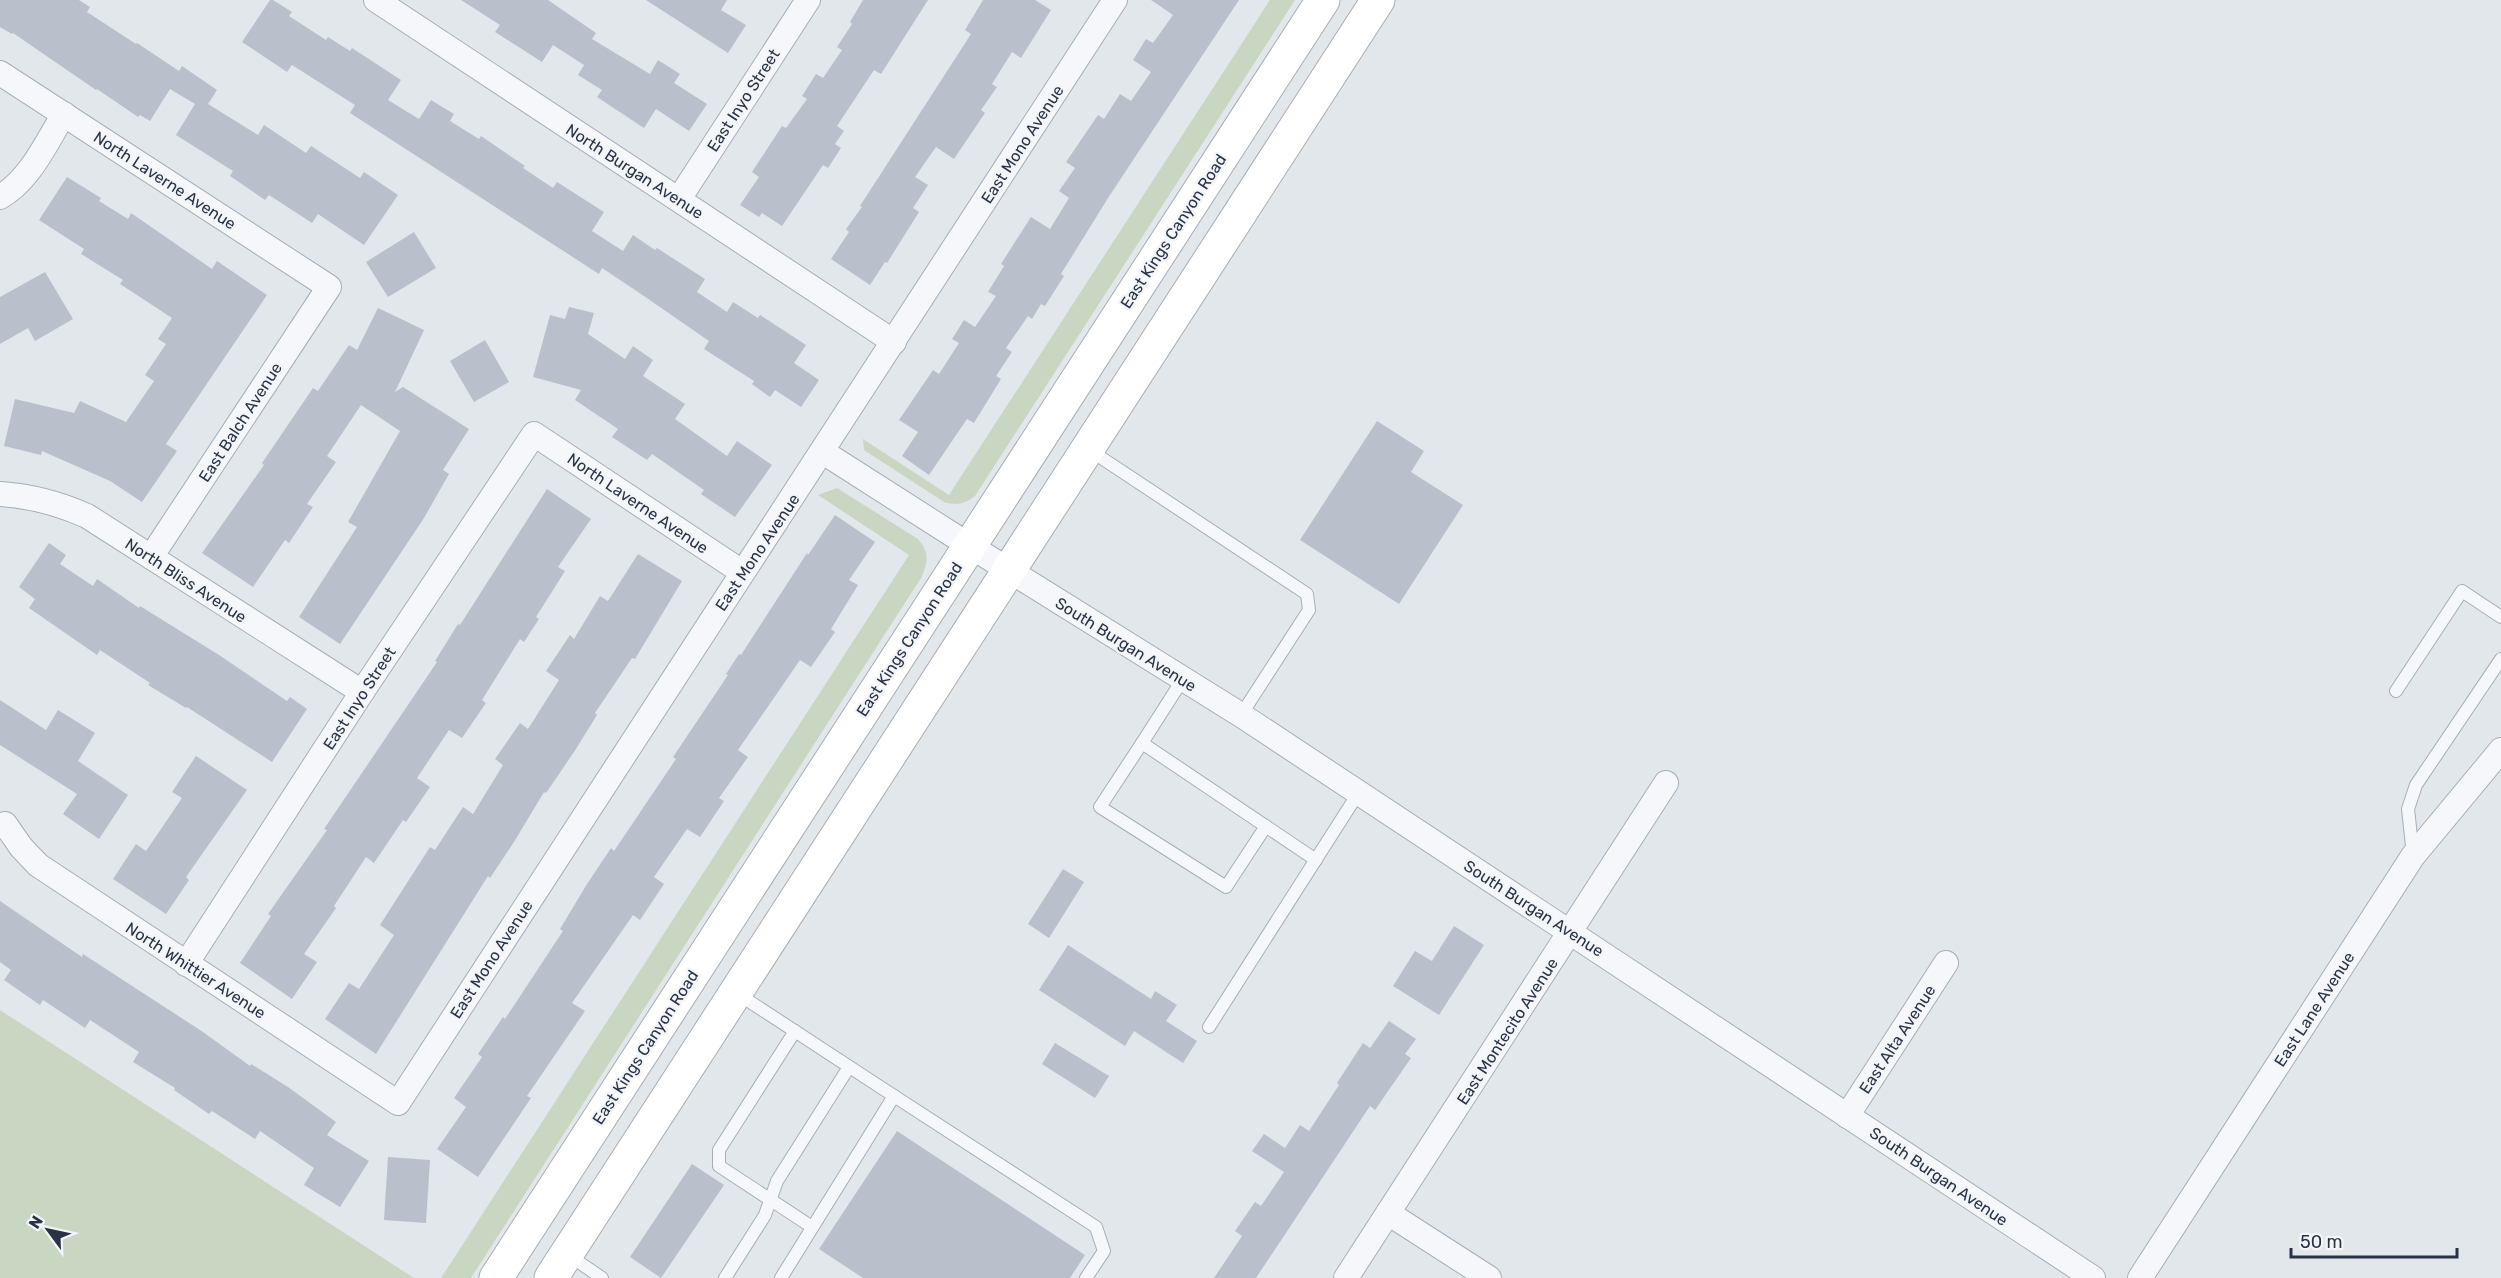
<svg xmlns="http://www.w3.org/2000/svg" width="2501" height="1278" font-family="Rubik,sans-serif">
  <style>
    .green { fill: #c9d7c2 }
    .building { fill: #b9c0cb }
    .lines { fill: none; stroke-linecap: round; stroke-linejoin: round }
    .service-casing { stroke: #a6aeb7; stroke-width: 14 }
    .minor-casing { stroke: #a6aeb7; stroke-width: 26 }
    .secondary-casing { stroke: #a6aeb7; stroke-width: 35 }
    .service { stroke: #f6f7fa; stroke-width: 12 }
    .minor { stroke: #f6f7fa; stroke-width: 24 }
    .secondary { stroke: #fff; stroke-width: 33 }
    .labels { text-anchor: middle; stroke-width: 5; stroke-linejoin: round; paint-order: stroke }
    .street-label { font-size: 16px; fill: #283446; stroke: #f3f5f9 }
  </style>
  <rect width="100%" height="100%" fill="#e2e7ec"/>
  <g class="green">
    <path d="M 1270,0 L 1295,0 L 975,496 C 965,504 957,506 944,502 L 864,450 L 863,439 L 949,495 Z"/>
    <path d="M 837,488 L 918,539 C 930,553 928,562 921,578 L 471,1278 L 441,1278 L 909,555 L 818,495 Z"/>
    <path d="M 0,1010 L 414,1278 L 0,1278 Z"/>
  </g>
  <g class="building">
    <path d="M 0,0 L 79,0 L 90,7 L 87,12 L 136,44 L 137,43 L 179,71 L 182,66 L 217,90 L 208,104 L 258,135 L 264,125 L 306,153 L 311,146 L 360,178 L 364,172 L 398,195 L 364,245 L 318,214 L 312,223 L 269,195 L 265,200 L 230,176 L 233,171 L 176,135 L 195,104 L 170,89 L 150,121 L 140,115 L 138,117 L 97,89 L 96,90 L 13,33 L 12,34 L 0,27 Z"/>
    <path d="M 270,0 L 273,0 L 292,12 L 289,16 L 326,40 L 328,37 L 350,51 L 352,48 L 401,80 L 388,100 L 419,119 L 431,100 L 454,114 L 450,121 L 479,139 L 481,136 L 525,166 L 523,168 L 553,188 L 557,182 L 604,212 L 592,231 L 623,251 L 633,235 L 655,250 L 657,248 L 705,279 L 697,292 L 727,312 L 733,302 L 758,318 L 760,315 L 806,345 L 794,363 L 819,380 L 801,407 L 775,390 L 770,397 L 752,384 L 754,381 L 704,349 L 709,341 L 641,294 L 602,268 L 599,274 L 350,113 L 355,105 L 292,65 L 287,72 L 242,42 Z"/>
    <path d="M 461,0 L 548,0 L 596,33 L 592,39 L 650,74 L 658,60 L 680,74 L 674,83 L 707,104 L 689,131 L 656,109 L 644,128 L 597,97 L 602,90 L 578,75 L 584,65 L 553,45 L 542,62 L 495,32 L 500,25 Z"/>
    <path d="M 646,0 L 727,0 L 721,10 L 746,25 L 728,53 Z"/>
    <path d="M 863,0 L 928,0 L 881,74 L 874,70 L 837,126 L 844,131 L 835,144 L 841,148 L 828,168 L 823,165 L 782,226 L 762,213 L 759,217 L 740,205 L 759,177 L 752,172 L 782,126 L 786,128 L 807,99 L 802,96 L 816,74 L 823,78 L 842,50 L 837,47 L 852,24 L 850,22 Z"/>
    <path d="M 983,0 L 1035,0 L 1051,10 L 1021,58 L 1012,52 L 992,84 L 997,87 L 981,110 L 985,113 L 954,159 L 936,147 L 915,177 L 928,185 L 913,208 L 919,212 L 887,263 L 885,262 L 870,285 L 831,259 L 849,232 L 846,229 L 862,207 L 860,206 L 971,34 L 965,30 Z"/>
    <path d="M 1151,0 L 1239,0 L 1108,198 L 1061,274 L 1064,276 L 1045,306 L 1041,304 L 1032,319 L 1028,316 L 1006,348 L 1012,352 L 996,376 L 1001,379 L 974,423 L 967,419 L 929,475 L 902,456 L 918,432 L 899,420 L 933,370 L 939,374 L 959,343 L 952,339 L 964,320 L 975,327 L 996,296 L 988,292 L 1004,266 L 1001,264 L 1031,217 L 1050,229 L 1069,198 L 1059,191 L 1075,168 L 1066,162 L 1098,115 L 1104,119 L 1120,94 L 1131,101 L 1151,72 L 1133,60 L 1146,39 L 1153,43 L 1173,15 Z"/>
    <path d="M 67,177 L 101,198 L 99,201 L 128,219 L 131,213 L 212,269 L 217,261 L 267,295 L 166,444 L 177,451 L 142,502 L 110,481 L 42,451 L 41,455 L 4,446 L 15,399 L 74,413 L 80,401 L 126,422 L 154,381 L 145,375 L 166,344 L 158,339 L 172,318 L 120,284 L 123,280 L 81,254 L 84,249 L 39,220 Z"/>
    <path d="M 414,232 L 436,268 L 388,297 L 366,262 Z"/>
    <path d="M 45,272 L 73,319 L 35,341 L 28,328 L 0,344 L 0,297 Z"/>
    <path d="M 569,307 L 594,313 L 588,334 L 625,359 L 633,346 L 653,360 L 643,376 L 685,404 L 675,419 L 727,456 L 737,441 L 772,465 L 735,517 L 701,494 L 704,490 L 652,454 L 647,460 L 612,437 L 618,429 L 575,400 L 581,390 L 533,377 L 550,315 L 565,319 Z"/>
    <path d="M 378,308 L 424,330 L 395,392 L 403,387 L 469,429 L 443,470 L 449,474 L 424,518 L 340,644 L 299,617 L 357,527 L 348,522 L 400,431 L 361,405 L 327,456 L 336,462 L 307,504 L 313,507 L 289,543 L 285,540 L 253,587 L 202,553 L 264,465 L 262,463 L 313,388 L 318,391 L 349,345 L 357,350 Z"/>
    <path d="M 485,340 L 509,382 L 474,402 L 450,361 Z"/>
    <path d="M 1377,421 L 1424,451 L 1411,472 L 1463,505 L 1399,604 L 1300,540 Z"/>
    <path d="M 547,489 L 591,519 L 558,567 L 565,571 L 536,617 L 539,619 L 524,642 L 520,639 L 482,700 L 486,703 L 462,738 L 449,730 L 417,778 L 430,787 L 406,822 L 403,820 L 374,863 L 366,857 L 334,906 L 336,908 L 304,954 L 317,962 L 292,999 L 240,963 L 271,916 L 268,914 L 327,830 L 324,829 L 437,662 L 435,661 L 458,624 L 460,625 Z"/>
    <path d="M 835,515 L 875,542 L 849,580 L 858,585 L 831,629 L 835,632 L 811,667 L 800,660 L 738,750 L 748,757 L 719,798 L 724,801 L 700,837 L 687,829 L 654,877 L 664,884 L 640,920 L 633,915 L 572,1003 L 585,1011 L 527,1096 L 531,1098 L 478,1177 L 437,1149 L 466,1107 L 454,1098 L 482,1057 L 478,1054 L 503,1017 L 505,1019 L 563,931 L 560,929 L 587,884 L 611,848 L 614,851 L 647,802 L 676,759 L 673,757 L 728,675 L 726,674 L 739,654 L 741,655 L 807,553 L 808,555 Z"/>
    <path d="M 49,543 L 66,555 L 60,564 L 93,586 L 97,579 L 139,608 L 140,606 L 219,655 L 287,701 L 290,697 L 307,709 L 272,762 L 187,707 L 186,708 L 148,685 L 150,683 L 100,650 L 97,655 L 29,608 L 35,599 L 19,587 Z"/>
    <path d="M 638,554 L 682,581 L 635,659 L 632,658 L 595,713 L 597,715 L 574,752 L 546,793 L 544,792 L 514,842 L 490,878 L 488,876 L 376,1054 L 325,1019 L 349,983 L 359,989 L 394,935 L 380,925 L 430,847 L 435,850 L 463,807 L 473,814 L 503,765 L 495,759 L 520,723 L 528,729 L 559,680 L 546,671 L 570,635 L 574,639 L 600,596 L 608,601 Z"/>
    <path d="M 0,700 L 46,730 L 58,710 L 95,733 L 78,761 L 128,795 L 99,839 L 63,814 L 77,794 L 0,745 Z"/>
    <path d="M 196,756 L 247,790 L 186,877 L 189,880 L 166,914 L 113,879 L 136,844 L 146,851 L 182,798 L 172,792 Z"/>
    <path d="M 1063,869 L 1084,882 L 1049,938 L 1028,924 Z"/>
    <path d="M 0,901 L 82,957 L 83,954 L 203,1032 L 250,1066 L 251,1064 L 288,1087 L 336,1122 L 327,1135 L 369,1161 L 340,1207 L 304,1185 L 314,1168 L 260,1131 L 255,1139 L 212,1111 L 209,1114 L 174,1090 L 175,1088 L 133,1062 L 139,1052 L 90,1020 L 85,1028 L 43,1000 L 40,1005 L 4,980 L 11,970 L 0,962 Z"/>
    <path d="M 1454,926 L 1484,945 L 1439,1015 L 1393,986 L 1415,951 L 1432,961 Z"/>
    <path d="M 1068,945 L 1151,999 L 1155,991 L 1177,1005 L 1166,1021 L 1197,1041 L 1183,1063 L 1134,1031 L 1125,1046 L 1039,990 Z"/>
    <path d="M 1389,1021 L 1416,1039 L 1405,1054 L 1411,1058 L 1375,1110 L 1370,1106 L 1256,1278 L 1214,1278 L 1242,1236 L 1235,1231 L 1255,1202 L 1261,1206 L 1284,1172 L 1252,1151 L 1264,1134 L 1285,1148 L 1300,1125 L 1309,1131 L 1339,1085 L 1337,1083 L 1363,1043 L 1370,1048 Z"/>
    <path d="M 1055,1043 L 1109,1076 L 1095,1098 L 1042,1064 Z"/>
    <path d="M 897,1131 L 1085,1255 L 1070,1278 L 863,1278 L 819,1249 Z"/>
    <path d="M 388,1157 L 430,1160 L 426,1223 L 384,1220 Z"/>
    <path d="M 692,1164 L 724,1185 L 661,1278 L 630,1257 Z"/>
  </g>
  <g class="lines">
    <g class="service-casing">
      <g id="service">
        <path d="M 1088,449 L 1307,594 L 1309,610 L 1241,715"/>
        <path d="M 2396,691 L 2462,591 L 2501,617"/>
        <path d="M 1142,743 L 1183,679"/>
        <path d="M 1266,826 L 1226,887 L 1100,807 L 1142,743 L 1316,860"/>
        <path d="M 2413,855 L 2408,809 L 2416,785 L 2501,659"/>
        <path d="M 738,994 L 894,1096 L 781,1278"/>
        <path d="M 1209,1027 L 1359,792"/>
        <path d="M 795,1031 L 719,1150 L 719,1166 L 812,1227"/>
        <path d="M 894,1096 L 1096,1227 L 1104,1251 L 1086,1278"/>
        <path d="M 567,1254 L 602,1278"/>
        <path d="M 725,1278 L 765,1215 L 777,1181 L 849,1067"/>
      </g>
    </g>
    <g class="minor-casing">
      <g id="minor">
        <path d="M 376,0 L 894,342"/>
        <path d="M 0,73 L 329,287 L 151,557"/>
        <path d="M 0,197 C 30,180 46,143 64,114"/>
        <path d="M 679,199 L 808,0"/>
        <path d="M 823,452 L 970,546 L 1241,715 L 2093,1278"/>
        <path d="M 0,494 C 32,496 58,503 87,516 L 362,692"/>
        <path d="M 5,824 L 21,847 L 38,865 L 398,1103 L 1115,0"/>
        <path d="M 186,964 L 362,692 L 534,434 L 742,572"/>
        <path d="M 1847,1116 L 1946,963"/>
        <path d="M 1388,1213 L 1489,1278"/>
        <path d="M 1346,1278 L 1666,783"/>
        <path d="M 2140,1278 L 2413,856 L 2501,750"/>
      </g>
    </g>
    <g class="secondary-casing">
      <g id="secondary">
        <path d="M 496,1278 L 1323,0"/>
        <path d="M 551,1278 L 1378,0"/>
      </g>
    </g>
    <use href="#service" class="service"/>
    <use href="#minor" class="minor"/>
    <use href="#secondary" class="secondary"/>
  </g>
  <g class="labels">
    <g class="street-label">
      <text transform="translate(743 100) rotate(-57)" y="6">East Inyo Street</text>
      <text transform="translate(1022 144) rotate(-57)" y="6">East Mono Avenue</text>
      <text transform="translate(635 171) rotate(33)" y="6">North Burgan Avenue</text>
      <text transform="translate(165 180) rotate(33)" y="6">North Laverne Avenue</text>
      <text transform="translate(1173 231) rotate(-57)" y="6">East Kings Canyon Road</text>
      <text transform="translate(240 422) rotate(-57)" y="6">East Balch Avenue</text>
      <text transform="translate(638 503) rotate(34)" y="6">North Laverne Avenue</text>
      <text transform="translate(757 552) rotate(-56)" y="6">East Mono Avenue</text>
      <text transform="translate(186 580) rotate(33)" y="6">North Bliss Avenue</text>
      <text transform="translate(909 639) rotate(-57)" y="6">East Kings Canyon Road</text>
      <text transform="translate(1126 644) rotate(32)" y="6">South Burgan Avenue</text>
      <text transform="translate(359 698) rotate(-57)" y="6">East Inyo Street</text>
      <text transform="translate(1534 908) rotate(33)" y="6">South Burgan Avenue</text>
      <text transform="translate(491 959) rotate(-57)" y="6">East Mono Avenue</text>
      <text transform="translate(196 970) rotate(33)" y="6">North Whittier Avenue</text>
      <text transform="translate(2314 1009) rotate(-57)" y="6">East Lane Avenue</text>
      <text transform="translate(1507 1031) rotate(-57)" y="6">East Montecito Avenue</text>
      <text transform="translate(1897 1039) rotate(-57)" y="6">East Alta Avenue</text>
      <text transform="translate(645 1047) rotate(-57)" y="6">East Kings Canyon Road</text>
      <text transform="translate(1939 1176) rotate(34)" y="6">South Burgan Avenue</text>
    </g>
  </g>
  <g transform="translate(48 1230) rotate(303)" stroke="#f3f5f9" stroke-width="4.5" paint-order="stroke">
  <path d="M0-4.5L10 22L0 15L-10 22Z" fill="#283446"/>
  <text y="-9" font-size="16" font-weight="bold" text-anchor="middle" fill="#283446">N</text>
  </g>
  <path d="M2291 1248v9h166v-9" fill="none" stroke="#283446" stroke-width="3"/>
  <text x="2300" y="1248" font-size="18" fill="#283446" stroke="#f3f5f9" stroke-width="4.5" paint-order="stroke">50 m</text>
</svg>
